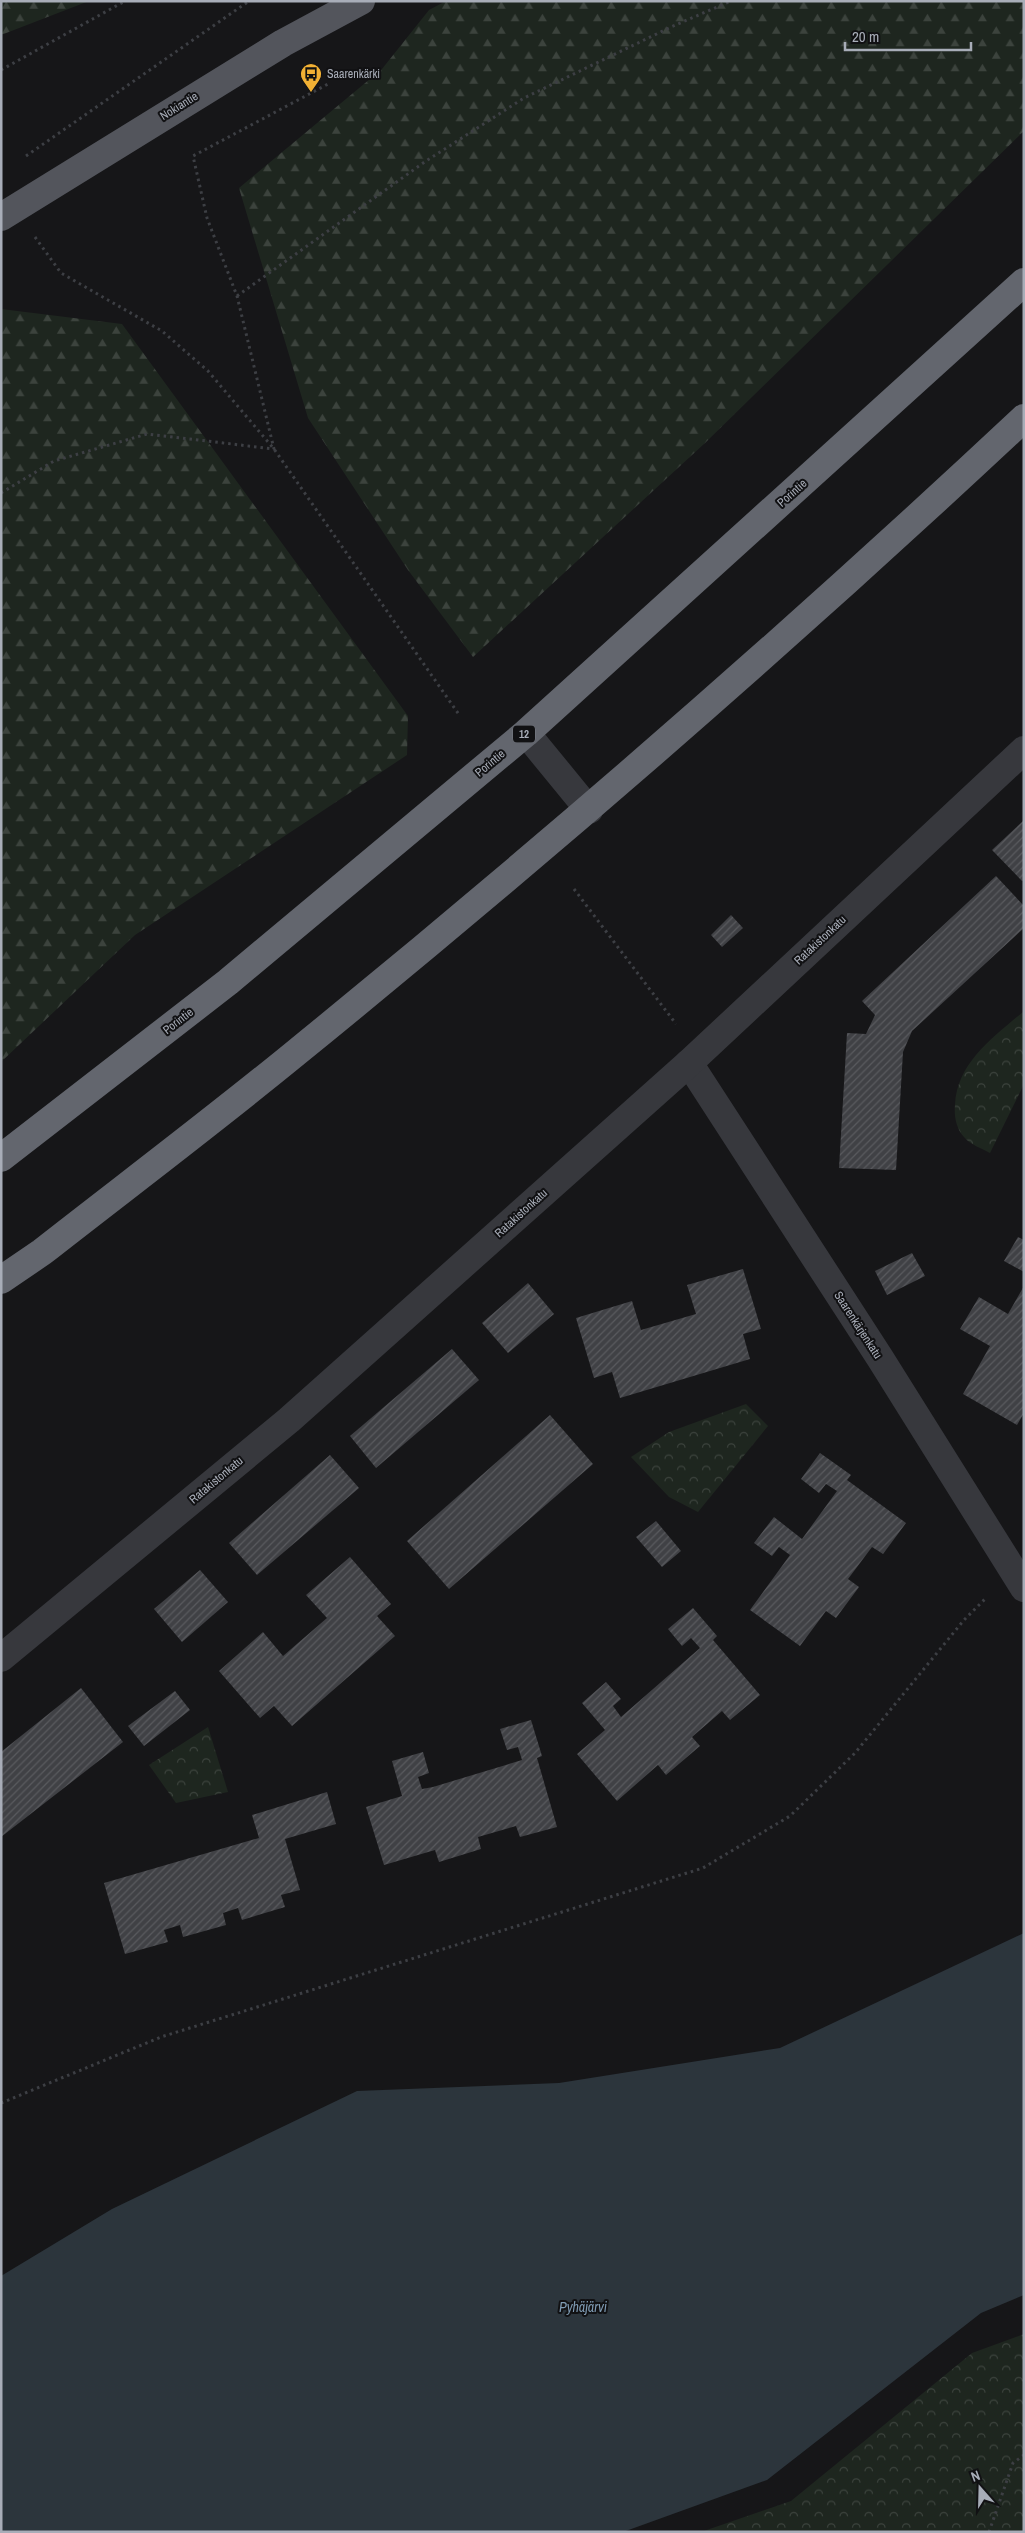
<svg xmlns="http://www.w3.org/2000/svg" width="1025" height="2533" font-family="'Archivo Narrow',sans-serif">
  <style>
    .forest { fill: url(#forest-firs) }
    .park { fill: url(#park-crowns) }
    .water { fill: #2c353c }
    .building { fill: url(#building-hatch) }
    .lines { fill: none; stroke-linecap: round; stroke-linejoin: round }
    .path { stroke: #3d3f44; stroke-width: 3; stroke-dasharray: 2.5 4; stroke-linecap: butt }
    .minor { stroke: #37383d; stroke-width: 28 }
    .major { stroke: #53555c; stroke-width: 28 }
    .highway { stroke: #63666e; stroke-width: 28 }
    .labels { text-anchor: middle; stroke-width: 4; stroke-linejoin: round; paint-order: stroke }
    .shield { fill: #111113; stroke: #7b7e86; stroke-width: 1 }
    .shield-label { font-size: 11px; font-weight: bold; fill: #a8adb8 }
    .poi-label { font-size: 12px; fill: #a8adb8; stroke: #111113; text-anchor: start }
    .street-label { font-size: 12px; fill: #a8adb8; stroke: #111113 }
    .water-label { font-size: 14px; font-style: italic; fill: #7f9bb3; stroke: #111113 }
  </style>
  <defs>
    <pattern id="forest-firs" width="22" height="20" patternUnits="userSpaceOnUse" patternTransform="scale(1.25)"><rect width="22" height="20" fill="#1e261f"/><path d="M5 1l3.5 6h-7zM16 11l3.5 6h-7z" fill="#3c433d"/></pattern>
    <pattern id="park-crowns" width="20" height="18" patternUnits="userSpaceOnUse" patternTransform="scale(1.25)"><rect width="20" height="18" fill="#1e261f"/><path d="M2 6a3 3 0 1 1 6 0M12 15a3 3 0 1 1 6 0" fill="none" stroke="#3c433d"/></pattern>
    <pattern id="building-hatch" width="6" height="6" patternUnits="userSpaceOnUse" patternTransform="scale(1.25)"><rect width="6" height="6" fill="#404145"/><path d="M-1 1l2-2M0 6l6-6M5 7l2-2" fill="none" stroke="#595a5e"/></pattern>
  </defs>
  <rect width="100%" height="100%" fill="#161618"/>
  <g class="forest">
    <path d="M 1,1 L 89,1 L 1,35 Z"/>
    <path d="M 446,1 L 1024,1 L 1024,131 L 705,443 L 473,657 L 408,570 L 308,418 L 239,188 L 382,69 L 429,10 Z"/>
    <path d="M 1,309 L 122,324 L 408,716 L 407,755 L 135,935 L 1,1062 Z"/>
  </g>
  <g class="park">
    <path d="M 1024,1011 L 1024,1084 L 990,1153 C 983,1149 969,1144 964,1137 C 956,1128 954,1116 955,1105 C 957,1062 994,1037 1024,1011 Z"/>
    <path d="M 746,1404 L 768,1426 L 698,1512 L 669,1497 L 631,1457 L 669,1432 Z"/>
    <path d="M 208,1727 L 228,1792 L 176,1803 L 149,1765 Z"/>
    <path d="M 1024,2334 L 1024,2532 L 701,2532 L 791,2501 L 972,2353 Z"/>
  </g>
  <path class="water" d="M 1024,1933 L 1024,2295 L 981,2313 L 767,2480 L 623,2532 L 1,2532 L 1,2276 L 112,2209 L 357,2091 L 559,2083 L 780,2048 Z"/>
  <g class="building">
    <path d="M 1024,820 L 1024,880 L 1022,881 L 992,850 Z"/>
    <path d="M 996,876 L 1024,906 L 1024,928 L 912,1031 L 903,1052 L 896,1170 L 839,1168 L 847,1033 L 866,1034 L 875,1015 L 862,1001 Z"/>
    <path d="M 731,915 L 743,928 L 722,947 L 711,935 Z"/>
    <path d="M 1018,1237 L 1024,1240 L 1024,1272 L 1004,1261 Z"/>
    <path d="M 912,1253 L 925,1276 L 887,1295 L 875,1271 Z"/>
    <path d="M 743,1269 L 761,1329 L 743,1334 L 750,1359 L 620,1398 L 612,1372 L 594,1378 L 576,1318 L 632,1301 L 641,1330 L 696,1314 L 687,1285 Z"/>
    <path d="M 528,1283 L 554,1314 L 508,1353 L 482,1323 Z"/>
    <path d="M 1024,1286 L 1024,1413 L 1017,1425 L 963,1394 L 990,1346 L 960,1329 L 979,1297 L 1008,1314 Z"/>
    <path d="M 452,1349 L 479,1380 L 376,1468 L 350,1436 Z"/>
    <path d="M 550,1415 L 593,1464 L 449,1589 L 407,1541 Z"/>
    <path d="M 820,1453 L 851,1475 L 847,1480 L 906,1523 L 883,1554 L 872,1547 L 848,1579 L 859,1587 L 836,1618 L 826,1611 L 800,1646 L 750,1610 L 790,1555 L 779,1547 L 772,1556 L 754,1543 L 774,1517 L 802,1539 L 837,1491 L 826,1484 L 819,1493 L 801,1479 Z"/>
    <path d="M 330,1455 L 359,1488 L 257,1575 L 229,1543 Z"/>
    <path d="M 656,1521 L 681,1551 L 662,1567 L 636,1537 Z"/>
    <path d="M 350,1557 L 391,1604 L 377,1616 L 395,1636 L 292,1726 L 274,1706 L 260,1718 L 219,1671 L 263,1632 L 283,1656 L 327,1618 L 306,1595 Z"/>
    <path d="M 200,1570 L 228,1602 L 182,1642 L 154,1609 Z"/>
    <path d="M 693,1608 L 717,1636 L 713,1640 L 760,1695 L 730,1720 L 722,1711 L 692,1737 L 700,1746 L 666,1775 L 658,1765 L 617,1801 L 577,1754 L 605,1730 L 582,1703 L 606,1682 L 621,1699 L 613,1706 L 621,1717 L 700,1648 L 691,1638 L 682,1646 L 668,1629 Z"/>
    <path d="M 81,1688 L 123,1742 L 1,1837 L 1,1752 Z"/>
    <path d="M 175,1691 L 190,1710 L 144,1746 L 128,1726 Z"/>
    <path d="M 531,1720 L 542,1756 L 537,1758 L 557,1827 L 520,1837 L 516,1826 L 478,1837 L 481,1849 L 439,1862 L 435,1850 L 384,1865 L 366,1807 L 402,1796 L 392,1761 L 423,1752 L 429,1773 L 418,1777 L 422,1789 L 433,1787 L 522,1760 L 518,1747 L 507,1750 L 500,1729 Z"/>
    <path d="M 327,1792 L 336,1824 L 285,1839 L 300,1890 L 281,1895 L 285,1907 L 242,1920 L 238,1908 L 223,1913 L 226,1925 L 183,1937 L 180,1925 L 164,1930 L 168,1942 L 125,1954 L 104,1883 L 259,1838 L 252,1815 Z"/>
  </g>
  <g class="lines">
    <g class="path">
      <path d="M 1,70 L 125,1"/>
      <path d="M 26,156 L 249,1"/>
      <path d="M 35,237 L 61,273 L 162,331 L 208,371 L 274,449 L 460,716"/>
      <path d="M 237,296 L 426,161 L 524,98 L 671,27 L 731,1"/>
      <path d="M 1,493 L 54,461 L 147,434 L 274,449 L 237,296 L 207,218 L 193,156 L 328,84"/>
      <path d="M 574,889 L 676,1024"/>
      <path d="M 1,2103 L 161,2037 L 703,1868 L 790,1816 L 855,1753 L 964,1620 L 987,1597"/>
      <path d="M 989,2532 L 1013,2463 L 1024,2455"/>
    </g>
    <g class="minor">
      <path d="M 526,733 L 589,810"/>
      <path d="M 689,1063 L 880,1358 L 1024,1588"/>
      <path d="M 1,1658 L 289,1420 L 689,1063 L 1024,750"/>
    </g>
    <path class="major" d="M 1,217 L 283,43 L 361,1"/>
    <g class="highway">
      <path d="M 1,1158 L 228,982 L 526,733 L 1024,282"/>
      <path d="M 1,1280 L 42,1252 C 125,1187 210,1123 292,1056 C 543,852 788,639 1024,418"/>
    </g>
  </g>
  <defs>
    <g id="bus-pin" transform="scale(1.125)"><path d="M0 17L-7.5 6A9.5 9.5 0 1 1 7.5 6Z" fill="#f2b134" stroke="#111113"/><path d="M-5-6H5V4H4V6H2V4H-2V6H-4V4H-5ZM-3.5-4V0h7V-4ZM-3.5 1.2v1.5H-2V1.2ZM2 1.2v1.5H3.5V1.2Z" fill="#111"/></g>
  </defs>
  <g fill-rule="evenodd">
    <use href="#bus-pin" x="311" y="74"/>
  </g>
  <g class="labels">
    <rect class="shield" x="513" y="725.5" width="22" height="17" rx="4"/>
    <g class="shield-label">
      <text x="524" y="738">12</text>
    </g>
    <g class="poi-label">
      <text x="327" y="78">Saarenkärki</text>
    </g>
    <g class="street-label">
      <text transform="translate(179 106) rotate(-32)" y="4">Nokiantie</text>
      <text transform="translate(792 493) rotate(-42)" y="4">Porintie</text>
      <text transform="translate(490 763) rotate(-40)" y="4">Porintie</text>
      <text transform="translate(820 940) rotate(-43)" y="4">Ratakistonkatu</text>
      <text transform="translate(178 1021) rotate(-38)" y="4">Porintie</text>
      <text transform="translate(521 1213) rotate(-42)" y="4">Ratakistonkatu</text>
      <text transform="translate(858 1325) rotate(57)" y="4">Saarenkärjenkatu</text>
      <text transform="translate(216 1480) rotate(-40)" y="4">Ratakistonkatu</text>
    </g>
    <g class="water-label">
      <text x="583" y="2312">Pyhäjärvi</text>
    </g>
  </g>
  <rect width="1025" height="2533" fill="none" stroke="#a8adb8" stroke-width="5"/>
  <g transform="translate(980 2488) rotate(340)" stroke="#111113" stroke-width="4" paint-order="stroke">
  <path d="M0-4L9 19L0 12L-9 19Z" fill="#a8adb8"/>
  <text y="-8" font-size="14" font-weight="bold" text-anchor="middle" fill="#a8adb8">N</text>
  </g>
  <path d="M845 42v8h126v-8" fill="none" stroke="#a8adb8" stroke-width="2.5"/>
  <text x="852" y="42" font-size="15" fill="#a8adb8" stroke="#111113" stroke-width="4" paint-order="stroke">20 m</text>
</svg>
